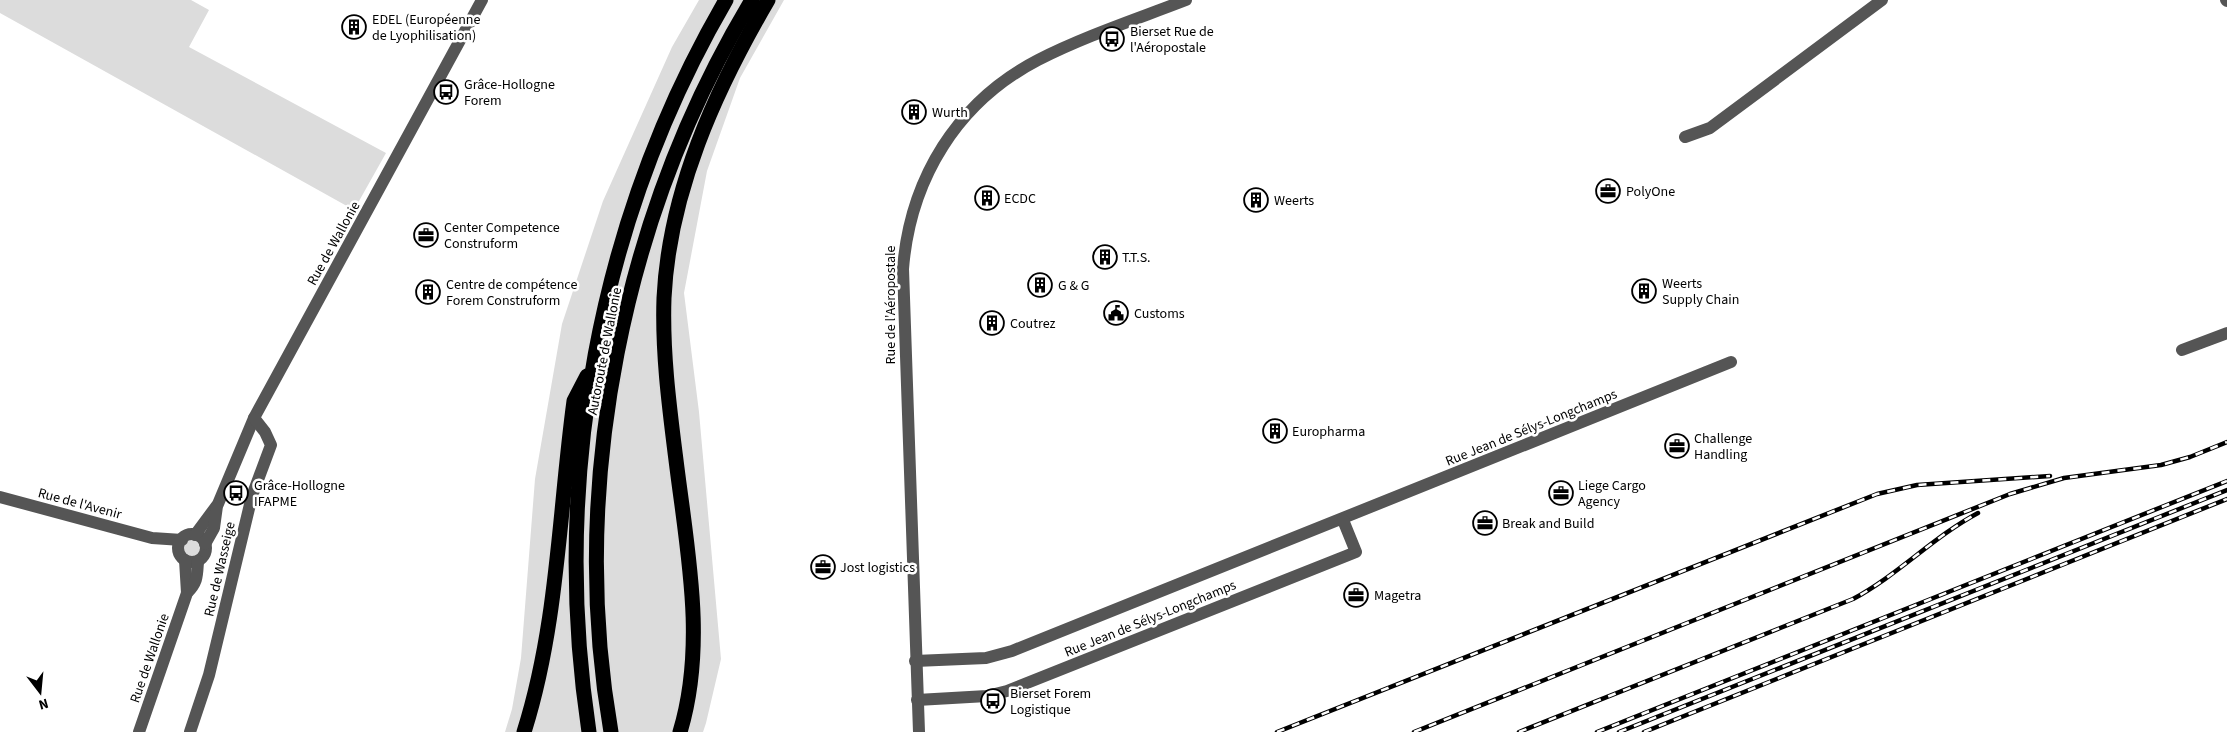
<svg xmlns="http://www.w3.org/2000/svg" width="2227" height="732" font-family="'Source Sans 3',sans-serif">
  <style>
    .green { fill: #dcdcdc }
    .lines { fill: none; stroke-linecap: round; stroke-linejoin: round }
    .highway-casing { stroke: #dbdbdb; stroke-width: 18 }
    .minor { stroke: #555; stroke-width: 12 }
    .highway { stroke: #000; stroke-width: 15 }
    .rail-casing { stroke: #000; stroke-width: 4.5 }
    .rail { stroke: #fff; stroke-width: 2.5; stroke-dasharray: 8; stroke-linecap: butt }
    .labels { text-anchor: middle; stroke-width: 5; stroke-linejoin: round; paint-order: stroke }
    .poi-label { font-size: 14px; fill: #000; stroke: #fff; text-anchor: start }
    .street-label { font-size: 14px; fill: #000; stroke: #fff }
  </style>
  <rect width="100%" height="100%" fill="#fff"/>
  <g class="green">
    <path d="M 0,0 L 191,0 L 209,10 L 189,47 L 386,153 L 354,210 L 0,13 Z"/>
    <path d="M 699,0 L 784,0 L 740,78 L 707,171 L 684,293 L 699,412 L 721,659 L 706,723 L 703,732 L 505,732 L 512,709 L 521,658 L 535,479 L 562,324 L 603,201 L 672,47 Z"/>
    <circle cx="192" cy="549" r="9"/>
  </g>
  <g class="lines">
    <g class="highway-casing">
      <g id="highway">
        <path d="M 524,732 C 558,625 559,511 574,401 L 587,376"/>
        <path d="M 589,732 C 551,481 598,220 726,0"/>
        <path d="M 611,732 C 568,485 623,214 752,0"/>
        <path d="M 680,732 C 706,646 688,555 677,468 C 670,412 662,355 664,298 C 669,192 715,91 768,0"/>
      </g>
    </g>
    <g class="minor">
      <path d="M 2226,0 L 2227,1"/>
      <path d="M 1685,137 L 1710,128 L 1882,0"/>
      <path d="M 2182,350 L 2227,333"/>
      <path d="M 0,497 L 152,538 L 182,540"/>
      <circle cx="192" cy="548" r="14"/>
      <path d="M 195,535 L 218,504 L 254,418 L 482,0"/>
      <path d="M 205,544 L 214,528 L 217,506"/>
      <path d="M 185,560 L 187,593"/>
      <path d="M 915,661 L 986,658 L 1012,651 L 1731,362"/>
      <path d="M 917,700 L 987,696 L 1007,691 L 1356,552 L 1343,520"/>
      <path d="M 139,732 L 187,593 C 198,582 197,576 198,561"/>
      <path d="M 190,732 L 209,675 L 252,496 L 271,445 L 265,432 L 254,418"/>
      <path d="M 919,732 L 903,269 C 910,179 957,102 1038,60 C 1085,36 1137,19 1186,0"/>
    </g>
    <use href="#highway" class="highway"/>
    <g class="rail-casing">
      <g id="rail">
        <path d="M 1277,732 L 1877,494 L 1917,485 L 2050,476"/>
        <path d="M 1414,732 L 2010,494 L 2064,478 L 2161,465 L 2190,457 L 2227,442"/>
        <path d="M 1519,732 L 1853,599 C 1898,575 1933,537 1978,513"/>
        <path d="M 1597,732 L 2227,481"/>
        <path d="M 1619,732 L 2227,490"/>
        <path d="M 1644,732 L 2227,499"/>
      </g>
    </g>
    <use href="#rail" class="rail"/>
  </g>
  <defs>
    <g id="building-ring" transform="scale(1.25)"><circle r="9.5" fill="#fff" stroke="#000" stroke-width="1.5"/><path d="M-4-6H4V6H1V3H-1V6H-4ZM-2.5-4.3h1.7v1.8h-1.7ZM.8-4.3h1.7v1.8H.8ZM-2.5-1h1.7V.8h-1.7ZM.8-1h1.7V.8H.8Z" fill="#000"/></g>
    <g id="bus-ring" transform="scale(1.25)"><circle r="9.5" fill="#fff" stroke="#000" stroke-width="1.5"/><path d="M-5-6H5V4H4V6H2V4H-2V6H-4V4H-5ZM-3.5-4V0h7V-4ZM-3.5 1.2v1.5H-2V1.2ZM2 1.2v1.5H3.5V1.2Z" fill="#000"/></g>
    <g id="office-ring" transform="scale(1.25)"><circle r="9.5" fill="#fff" stroke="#000" stroke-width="1.5"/><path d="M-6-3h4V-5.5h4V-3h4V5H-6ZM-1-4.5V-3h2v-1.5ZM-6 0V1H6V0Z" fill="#000"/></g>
    <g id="civic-ring" transform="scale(1.25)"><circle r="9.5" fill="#fff" stroke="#000" stroke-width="1.5"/><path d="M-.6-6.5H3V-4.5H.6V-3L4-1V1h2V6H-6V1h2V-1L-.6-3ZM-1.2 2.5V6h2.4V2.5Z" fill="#000"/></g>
  </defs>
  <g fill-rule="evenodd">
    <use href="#building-ring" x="354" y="27"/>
    <use href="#bus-ring" x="1112" y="39"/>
    <use href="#bus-ring" x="446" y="92"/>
    <use href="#building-ring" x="914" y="112"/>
    <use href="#office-ring" x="1608" y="191"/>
    <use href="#building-ring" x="987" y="198"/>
    <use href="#building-ring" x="1256" y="200"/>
    <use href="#office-ring" x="426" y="235"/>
    <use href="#building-ring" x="1105" y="257"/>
    <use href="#building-ring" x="1040" y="285"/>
    <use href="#building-ring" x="1644" y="291"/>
    <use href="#building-ring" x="428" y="292"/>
    <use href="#civic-ring" x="1116" y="313"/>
    <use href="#building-ring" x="992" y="323"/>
    <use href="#building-ring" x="1275" y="431"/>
    <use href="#office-ring" x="1677" y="446"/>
    <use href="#bus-ring" x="236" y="493"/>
    <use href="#office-ring" x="1561" y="493"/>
    <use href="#office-ring" x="1485" y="523"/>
    <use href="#office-ring" x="823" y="567"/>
    <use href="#office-ring" x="1356" y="595"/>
    <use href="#bus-ring" x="993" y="701"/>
  </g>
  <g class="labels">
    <g class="poi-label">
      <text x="372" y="24">EDEL (Européenne<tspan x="372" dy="16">de Lyophilisation)</tspan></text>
      <text x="1130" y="36">Bierset Rue de<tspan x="1130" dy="16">l'Aéropostale</tspan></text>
      <text x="464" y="89">Grâce-Hollogne<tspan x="464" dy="16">Forem</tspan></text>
      <text x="932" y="117">Wurth</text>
      <text x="1626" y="196">PolyOne</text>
      <text x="1004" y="203">ECDC</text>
      <text x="1274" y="205">Weerts</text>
      <text x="444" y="232">Center Competence<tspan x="444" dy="16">Construform</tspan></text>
      <text x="1122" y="262">T.T.S.</text>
      <text x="1662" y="288">Weerts<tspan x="1662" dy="16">Supply Chain</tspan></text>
      <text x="446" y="289">Centre de compétence<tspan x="446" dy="16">Forem Construform</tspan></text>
      <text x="1058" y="290">G &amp; G</text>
      <text x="1134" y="318">Customs</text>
      <text x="1010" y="328">Coutrez</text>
      <text x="1292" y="436">Europharma</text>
      <text x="1694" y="443">Challenge<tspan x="1694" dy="16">Handling</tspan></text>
      <text x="254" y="490">Grâce-Hollogne<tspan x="254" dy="16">IFAPME</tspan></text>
      <text x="1578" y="490">Liege Cargo<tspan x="1578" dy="16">Agency</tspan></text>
      <text x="1502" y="528">Break and Build</text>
      <text x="840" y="572">Jost logistics</text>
      <text x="1374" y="600">Magetra</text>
      <text x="1010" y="698">Bierset Forem<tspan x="1010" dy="16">Logistique</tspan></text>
    </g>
    <g class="street-label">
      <text transform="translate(333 243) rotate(-61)" y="5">Rue de Wallonie</text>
      <text transform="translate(890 305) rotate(-90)" y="5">Rue de l'Aéropostale</text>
      <text transform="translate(604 351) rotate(-79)" y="5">Autoroute de Wallonie</text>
      <text transform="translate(1531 427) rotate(-22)" y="5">Rue Jean de Sélys-Longchamps</text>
      <text transform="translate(80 503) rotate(15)" y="5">Rue de l'Avenir</text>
      <text transform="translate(219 569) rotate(-77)" y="5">Rue de Wasseige</text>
      <text transform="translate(1150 618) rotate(-22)" y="5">Rue Jean de Sélys-Longchamps</text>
      <text transform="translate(149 658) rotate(-71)" y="5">Rue de Wallonie</text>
    </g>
  </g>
  <g transform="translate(40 692) rotate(164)" stroke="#ffffff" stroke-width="4" paint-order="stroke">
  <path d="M0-4L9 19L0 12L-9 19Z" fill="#000000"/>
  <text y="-8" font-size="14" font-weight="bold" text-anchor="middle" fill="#000000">N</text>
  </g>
</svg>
